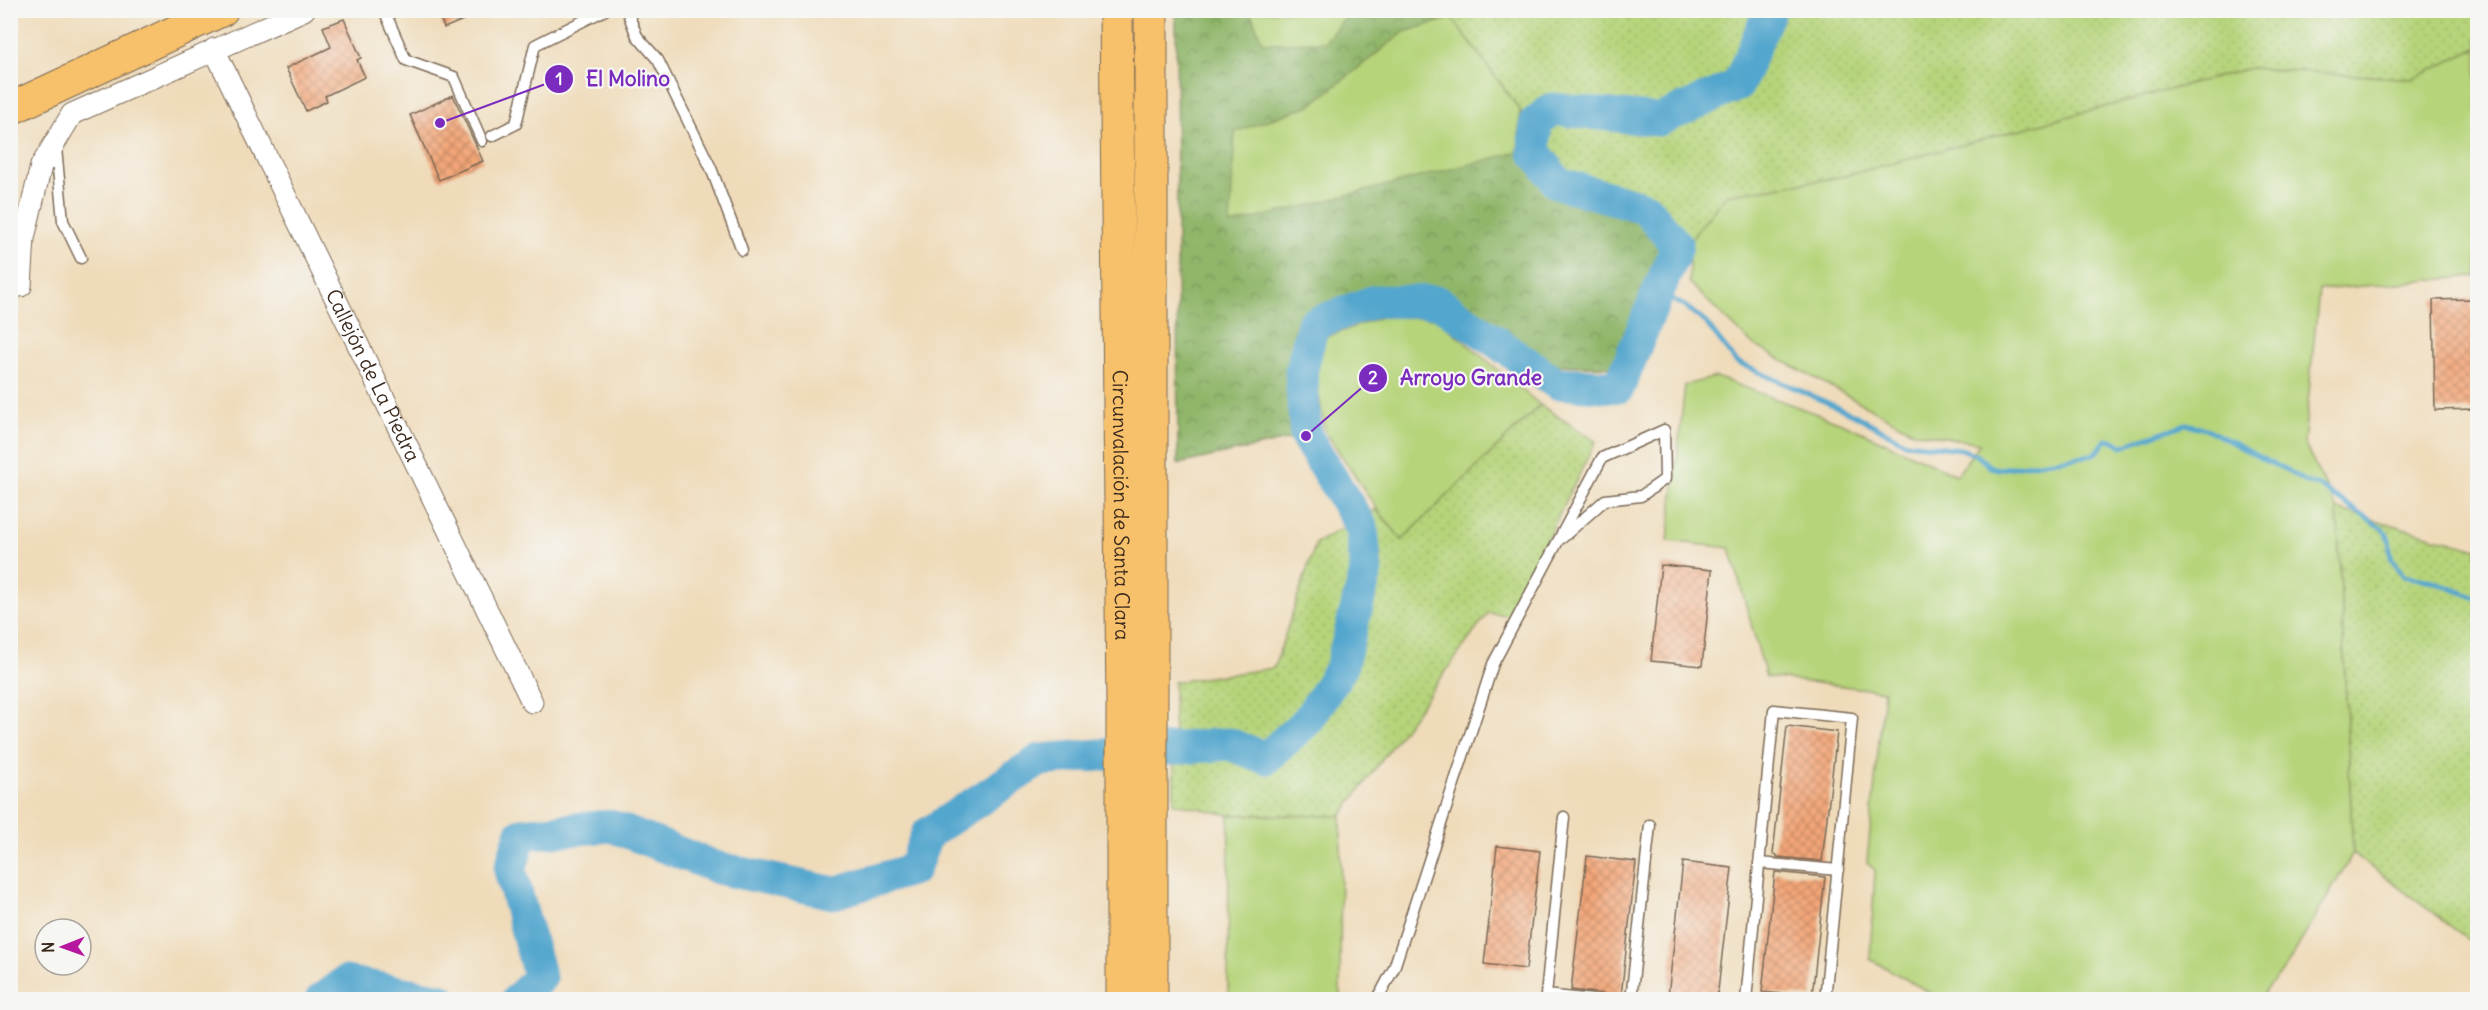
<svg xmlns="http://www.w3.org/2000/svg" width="2488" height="1010" font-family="Delius,sans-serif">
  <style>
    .grass { fill: url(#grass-dots); stroke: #787f4c; stroke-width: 1.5 }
    .forest { fill: url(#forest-crowns); stroke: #667044; stroke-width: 1.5 }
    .garden { fill: #b6d47a; stroke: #787f4c; stroke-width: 1.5 }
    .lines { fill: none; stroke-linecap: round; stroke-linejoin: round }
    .stream { stroke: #52a6ce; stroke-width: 5 }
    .river { stroke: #52a6ce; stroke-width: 33 }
    .building { fill: url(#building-cross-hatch) }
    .lane-casing { stroke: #7a6855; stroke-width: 13 }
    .street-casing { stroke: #7a6855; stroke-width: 23 }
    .primary-casing { stroke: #7a6855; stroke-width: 34 }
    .highway-casing { stroke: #7a6855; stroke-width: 35 }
    .lane { stroke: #fff; stroke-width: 10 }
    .street { stroke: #fff; stroke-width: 21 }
    .primary { stroke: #f7c06b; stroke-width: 32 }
    .highway { stroke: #f7c06b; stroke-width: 33 }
    .labels { text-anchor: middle; stroke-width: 4.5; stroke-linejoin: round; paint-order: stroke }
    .street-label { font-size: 20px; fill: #3b2a1e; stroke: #f6f6f2 }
    .leader { fill: none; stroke: #7b2cbf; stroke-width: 2 }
    .callout-dot { fill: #7b2cbf; stroke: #f6f6f2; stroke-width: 2 }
    .mark-label { font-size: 18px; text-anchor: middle; font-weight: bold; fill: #fff }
    .callout-label { font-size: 21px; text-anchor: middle; font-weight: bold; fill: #7b2cbf; stroke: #f6f6f2; stroke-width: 4.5; stroke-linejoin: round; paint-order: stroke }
  </style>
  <defs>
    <pattern id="grass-dots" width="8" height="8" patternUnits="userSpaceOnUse" patternTransform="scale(1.5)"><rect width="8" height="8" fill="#b6d47a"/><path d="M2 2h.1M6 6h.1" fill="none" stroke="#9db669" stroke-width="1.8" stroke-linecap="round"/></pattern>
    <pattern id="forest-crowns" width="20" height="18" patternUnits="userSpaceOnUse" patternTransform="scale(1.5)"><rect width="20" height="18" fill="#90b66a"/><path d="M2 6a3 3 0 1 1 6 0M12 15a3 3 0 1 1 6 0" fill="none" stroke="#779457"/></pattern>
    <pattern id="building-cross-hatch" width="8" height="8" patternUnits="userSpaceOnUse" patternTransform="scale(1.5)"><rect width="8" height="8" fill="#f3a678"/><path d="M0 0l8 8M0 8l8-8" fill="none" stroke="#c68762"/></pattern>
  </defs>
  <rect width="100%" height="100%" fill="#f6f6f2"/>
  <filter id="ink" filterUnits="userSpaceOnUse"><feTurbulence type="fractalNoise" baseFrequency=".0167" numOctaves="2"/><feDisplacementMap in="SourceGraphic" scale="12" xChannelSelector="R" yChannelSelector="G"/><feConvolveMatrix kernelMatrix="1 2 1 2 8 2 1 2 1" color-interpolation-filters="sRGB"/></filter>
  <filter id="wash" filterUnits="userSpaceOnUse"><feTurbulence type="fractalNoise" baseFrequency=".008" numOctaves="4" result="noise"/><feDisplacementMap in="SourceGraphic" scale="24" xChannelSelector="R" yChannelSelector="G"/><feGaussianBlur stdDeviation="1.35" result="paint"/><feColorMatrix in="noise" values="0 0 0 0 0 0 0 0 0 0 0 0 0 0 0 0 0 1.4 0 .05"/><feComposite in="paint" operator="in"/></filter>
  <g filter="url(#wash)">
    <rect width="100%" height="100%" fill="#efdbba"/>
    <g class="grass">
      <path d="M 1468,10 L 2477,10 L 2478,48 L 2414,79 L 2251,68 L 1841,177 L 1726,195 L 1689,241 L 1637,189 L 1565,172 L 1452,18 Z"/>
      <path d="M 1540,405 L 1596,441 L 1509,615 L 1488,613 L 1341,816 L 1229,815 L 1174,803 L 1174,682 L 1274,668 L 1316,543 L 1377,509 L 1402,540 Z"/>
      <path d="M 2337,509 L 2477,549 L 2477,946 L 2353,853 Z"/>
    </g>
    <path class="forest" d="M 1176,11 L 1446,11 L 1520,110 L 1518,152 L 1548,188 L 1639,219 L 1663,252 L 1616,367 L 1557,365 L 1444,291 L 1377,291 L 1308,313 L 1290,375 L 1296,438 L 1178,464 Z"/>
    <g class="garden">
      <path d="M 1250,11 L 1350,11 L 1325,42 L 1263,43 Z"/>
      <path d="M 1446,11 L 1468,11 L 1452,18 L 1520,110 L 1518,152 L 1230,225 L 1235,132 L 1311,105 L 1404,32 L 1451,18 Z"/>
      <path d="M 2477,48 L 2477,276 L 2319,290 L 2304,443 L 2337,509 L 2353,853 L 2286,967 L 2259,999 L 1941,999 L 1870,959 L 1875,870 L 1867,862 L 1884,691 L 1766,677 L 1730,548 L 1668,541 L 1685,385 L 1716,377 L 1844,424 L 1957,475 L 1980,443 L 1914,432 L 1752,344 L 1689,283 L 1689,241 L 1726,195 L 1841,177 L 2251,68 L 2413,79 Z"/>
      <path d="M 1381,317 L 1436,318 L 1540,405 L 1402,540 L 1377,509 L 1325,431 L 1316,377 L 1326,337 Z"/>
      <path d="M 1229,815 L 1341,816 L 1340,999 L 1228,999 Z"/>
    </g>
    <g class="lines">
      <path class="stream" d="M 1657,293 L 1685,306 L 1706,323 L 1736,362 L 1855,415 L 1906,443 L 1961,449 L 1977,455 L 1990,467 L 1999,469 L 2092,455 L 2098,451 L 2106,440 L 2115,441 L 2122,446 L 2186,424 L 2209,430 L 2268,462 L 2285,469 L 2304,481 L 2319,486 L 2382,528 C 2394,541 2387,547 2392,560 C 2396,567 2401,568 2403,576 L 2433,581 L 2478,599"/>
      <g class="river">
        <path d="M 321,1000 L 345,982 L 442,1000"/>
        <path d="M 517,1000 L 540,978 L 510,870 L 521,834 L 611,826 L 718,868 L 834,893 L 914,869 L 927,834 L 1040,760 L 1229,744 L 1266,758 L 1308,720 L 1341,668 L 1366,572 L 1362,528 L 1306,436 L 1301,372 L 1313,324 L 1375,301 L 1438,302 L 1556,383 L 1619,387 L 1677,246 L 1646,208 L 1558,183 L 1534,151 L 1536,122 L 1552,109 L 1659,120 L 1738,85 L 1770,10"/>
      </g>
    </g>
    <g id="blocks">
      <g class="building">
        <path d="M 437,10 L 485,10 L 485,11 L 444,28 Z"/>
        <path d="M 344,19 L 361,58 L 357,60 L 365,77 L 325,96 L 327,101 L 306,111 L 286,68 L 331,47 L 323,27 Z"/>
        <path d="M 453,95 L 483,161 L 439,180 L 410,115 Z"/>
        <path d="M 2473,299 L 2476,409 L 2435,410 L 2433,300 Z"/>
        <path d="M 1661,565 L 1712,570 L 1702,666 L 1651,661 Z"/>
        <path d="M 1787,726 L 1837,732 L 1822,861 L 1777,857 L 1777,855 L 1773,854 Z"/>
        <path d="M 1497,846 L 1540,851 L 1526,969 L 1484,964 Z"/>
        <path d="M 1587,856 L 1636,862 L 1621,996 L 1571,990 Z"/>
        <path d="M 1683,862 L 1732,868 L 1717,999 L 1668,996 Z"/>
        <path d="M 1775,872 L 1825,877 L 1812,997 L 1762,992 Z"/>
      </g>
    </g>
  </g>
  <g filter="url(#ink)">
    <use href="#blocks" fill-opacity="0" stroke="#7a6855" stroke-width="1.5"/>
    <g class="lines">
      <g class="lane-casing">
        <g id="lane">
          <path d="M 384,10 L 406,60 L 454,77 L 482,141"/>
          <path d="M 630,10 L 629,16 L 637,36 L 658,60 L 711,168 L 742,250"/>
          <path d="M 492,136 L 516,124 L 535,45 L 605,10"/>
          <path d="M 56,148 L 63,221 L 81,258"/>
          <path d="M 1564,817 L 1546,995 L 1592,1000"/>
          <path d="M 1759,863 L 1838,870"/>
          <path d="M 1377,1000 L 1394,968 L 1493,664 L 1602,458 L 1664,430 L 1665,479 L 1641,496 L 1605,500 L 1562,538"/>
          <path d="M 1631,1000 L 1650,825"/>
          <path d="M 1746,1000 L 1774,710 L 1852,718 L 1825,1000"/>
        </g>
      </g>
      <g class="street-casing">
        <g id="street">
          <path id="s1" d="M 214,49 L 532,702"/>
          <path d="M 21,286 L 24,238 L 41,166 L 72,114 L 304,10"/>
        </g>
      </g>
      <g class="primary-casing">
        <path id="primary" d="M 10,109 L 222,10"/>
      </g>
      <g class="highway-casing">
        <g id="highway">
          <path id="s2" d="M 1116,10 L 1123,705 L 1123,1000"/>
          <path d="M 1151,1000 L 1151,10"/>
        </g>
      </g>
      <use href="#lane" class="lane"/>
      <use href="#street" class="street"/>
      <use href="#primary" class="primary"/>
      <use href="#highway" class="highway"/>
    </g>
  </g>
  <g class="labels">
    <g class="street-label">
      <text dy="7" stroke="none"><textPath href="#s1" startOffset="363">Callejón de La Piedra</textPath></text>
      <text dy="7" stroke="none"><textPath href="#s2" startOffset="495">Circunvalación de Santa Clara</textPath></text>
    </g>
  </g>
  <path class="leader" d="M440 123L559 79M1306 436L1373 378"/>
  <g class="callout-dot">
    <circle cx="440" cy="123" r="6"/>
    <circle cx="1306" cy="436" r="6"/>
    <circle cx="559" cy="79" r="15"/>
    <circle cx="1373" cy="378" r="15"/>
  </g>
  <g class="mark-label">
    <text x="559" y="85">1</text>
    <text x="1373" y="384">2</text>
  </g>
  <g class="callout-label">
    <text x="628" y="86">El Molino</text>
    <text x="1471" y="385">Arroyo Grande</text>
  </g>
  <rect width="2488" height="1010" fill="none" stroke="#f6f6f2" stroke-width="36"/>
  <g transform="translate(63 947) rotate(269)"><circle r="28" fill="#f6f6f2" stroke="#aba49d" stroke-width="1.5"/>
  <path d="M0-4.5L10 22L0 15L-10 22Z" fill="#b5179e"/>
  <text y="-9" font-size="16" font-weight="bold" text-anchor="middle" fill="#3b2a1e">N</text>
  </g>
</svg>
